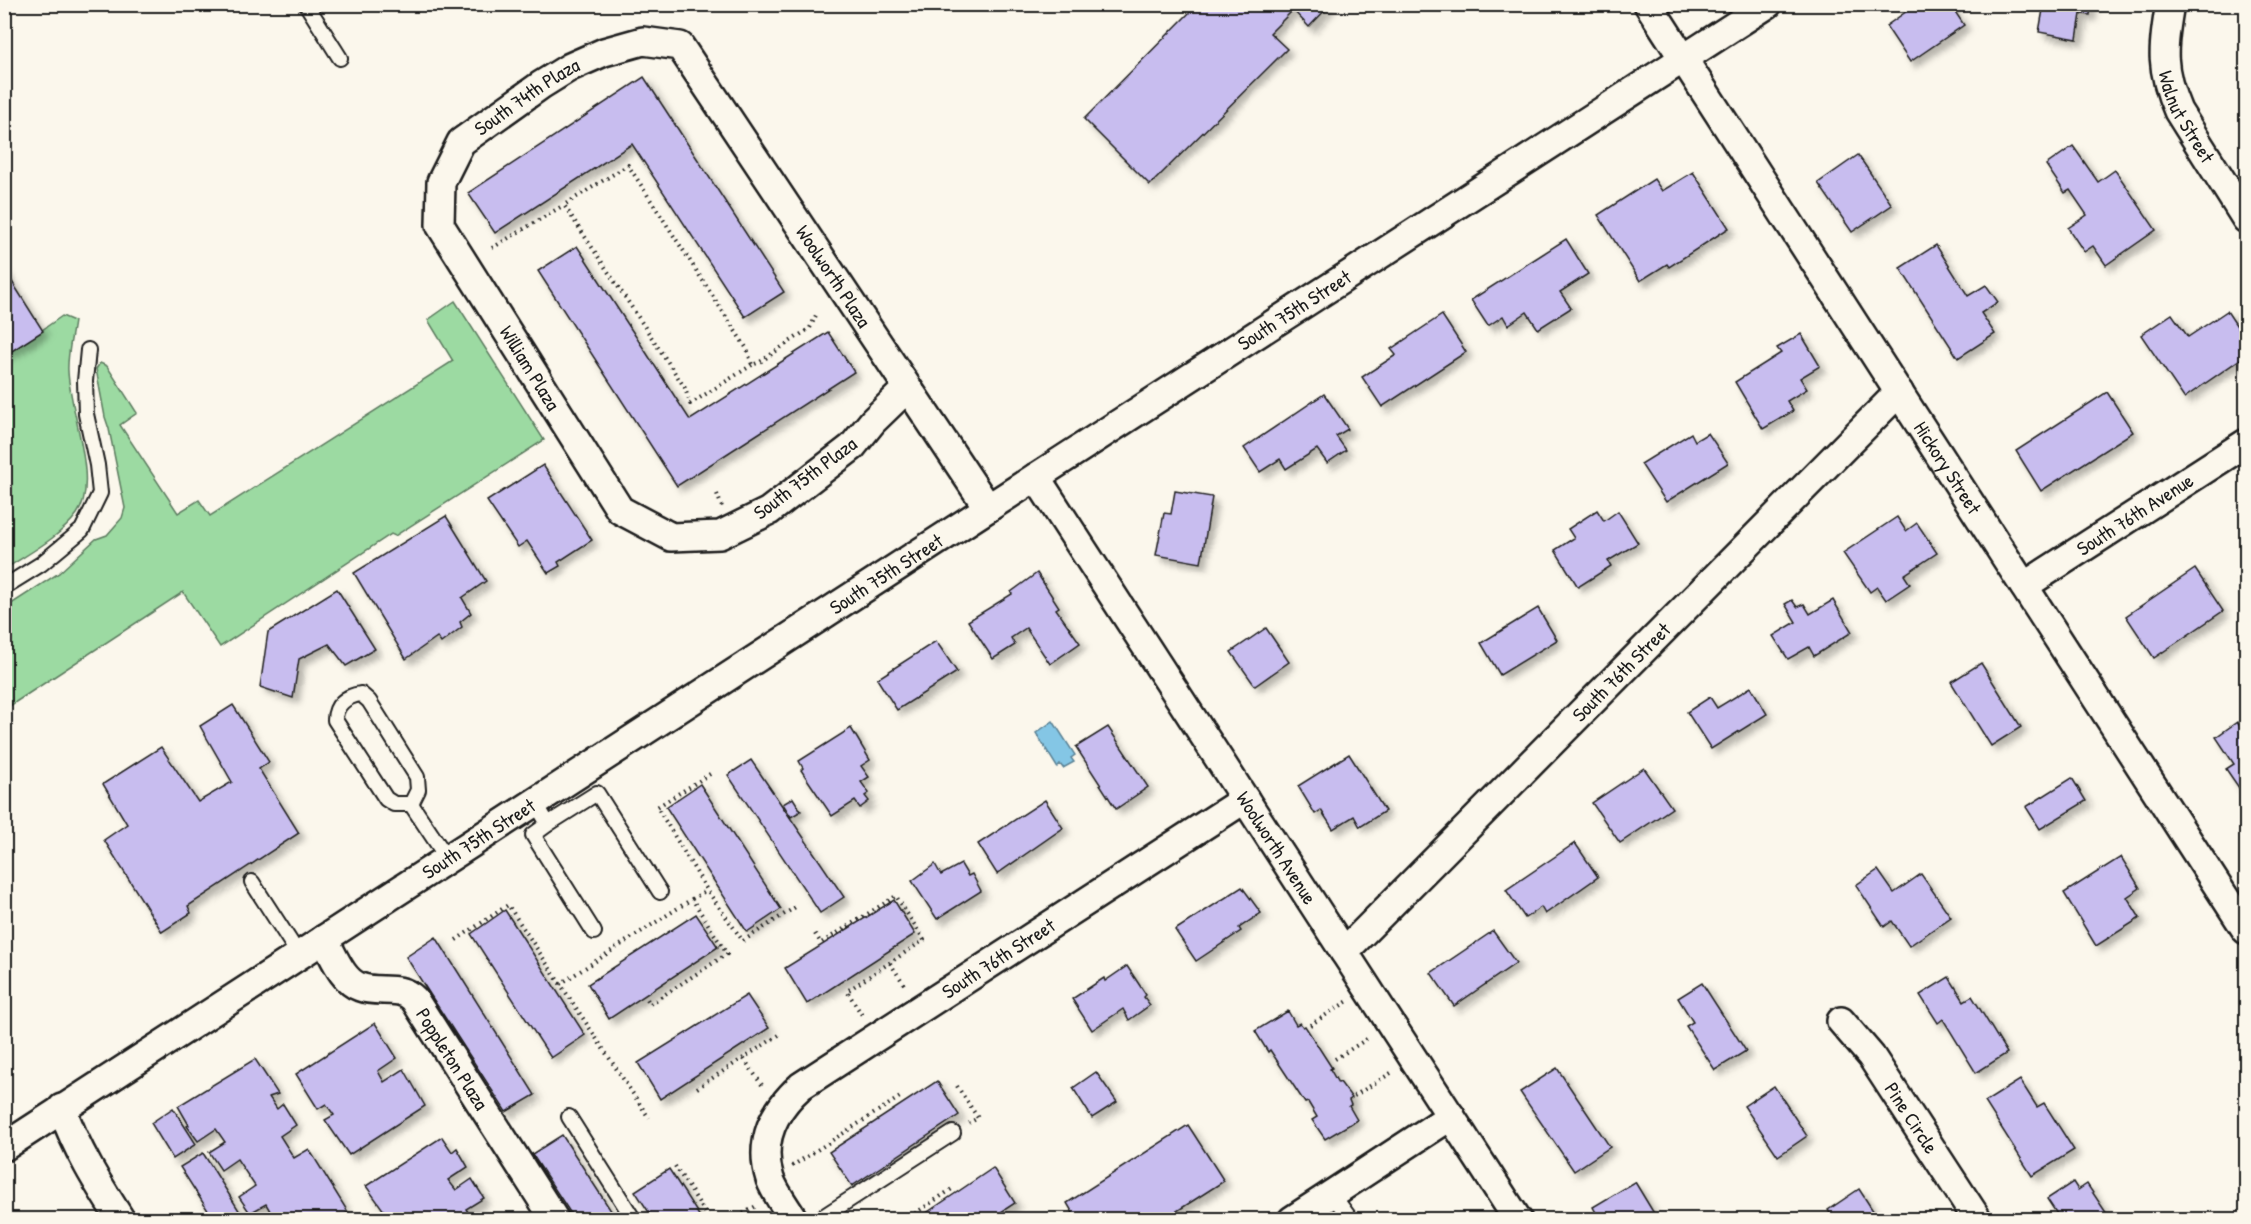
<svg xmlns="http://www.w3.org/2000/svg" width="2251" height="1224" font-family="'Patrick Hand',sans-serif">
  <style>
    .green { fill: #9cdaa2; stroke: #5c7b5f; stroke-width: 1.5 }
    .water { fill: #84c6e5; stroke: #5a8295; stroke-width: 1.5 }
    .building { fill: #c8bdef; stroke: #1c1c1c; stroke-width: 1.5; filter: url(#shadow) }
    .lines { fill: none; stroke-linecap: round; stroke-linejoin: round }
    .lane-casing { stroke: #1c1c1c; stroke-width: 18 }
    .street-casing { stroke: #1c1c1c; stroke-width: 32 }
    .path { stroke: #1c1c1c; stroke-width: 4; stroke-dasharray: 1.5 4.5; stroke-linecap: butt }
    .lane { stroke: #fbf7ec; stroke-width: 14 }
    .street { stroke: #fbf7ec; stroke-width: 27 }
    .labels { text-anchor: middle; stroke-width: 4.5; stroke-linejoin: round; paint-order: stroke }
    .street-label { font-size: 20px; fill: #1c1c1c; stroke: #fbf7ec }
  </style>
  <defs>
    <filter id="shadow"><feDropShadow dx="5.5" dy="5.5" stdDeviation="3" flood-color="#0004"/></filter>
  </defs>
  <rect width="100%" height="100%" fill="#fbf7ec"/>
  <filter id="ink" filterUnits="userSpaceOnUse"><feTurbulence type="fractalNoise" baseFrequency=".0167" numOctaves="2"/><feDisplacementMap in="SourceGraphic" scale="12" xChannelSelector="R" yChannelSelector="G"/><feConvolveMatrix kernelMatrix="1 2 1 2 8 2 1 2 1" color-interpolation-filters="sRGB"/></filter>
  <g filter="url(#ink)">
    <g class="green">
      <path d="M 455,301 L 544,440 L 395,536 L 391,534 L 220,647 L 183,592 L 5,709 L 5,608 L 59,573 L 96,539 L 107,535 L 122,518 L 125,508 L 109,429 L 105,417 L 96,369 L 100,363 L 107,366 L 137,413 L 120,425 L 178,513 L 199,500 L 210,516 L 453,361 L 428,320 Z"/>
      <path d="M 62,316 L 74,321 C 72,337 67,355 68,371 C 69,409 100,482 77,514 C 59,538 29,553 5,569 L 5,356 Z"/>
    </g>
    <path class="water" d="M 1053,721 L 1075,755 L 1071,758 L 1074,762 L 1063,768 L 1060,764 L 1057,767 L 1036,733 Z"/>
    <g class="building">
      <path d="M 1198,4 L 1331,4 L 1309,27 L 1293,10 L 1270,33 L 1287,49 L 1150,185 L 1084,119 Z"/>
      <path d="M 1917,4 L 1950,4 L 1964,25 L 1910,62 L 1886,26 Z"/>
      <path d="M 2044,4 L 2091,4 L 2090,15 L 2081,14 L 2077,39 L 2039,32 Z"/>
      <path d="M 644,77 L 784,292 L 745,317 L 632,144 L 495,233 L 468,193 Z"/>
      <path d="M 2073,146 L 2098,182 L 2115,170 L 2156,230 L 2106,265 L 2093,246 L 2084,252 L 2068,228 L 2087,215 L 2070,190 L 2065,193 L 2046,165 Z"/>
      <path d="M 1858,155 L 1892,205 L 1852,232 L 1818,183 Z"/>
      <path d="M 1693,172 L 1729,228 L 1669,267 L 1667,264 L 1640,281 L 1598,215 L 1654,179 L 1662,191 Z"/>
      <path d="M 1566,239 L 1588,274 L 1560,292 L 1571,308 L 1538,329 L 1527,312 L 1508,325 L 1503,316 L 1488,326 L 1471,300 Z"/>
      <path d="M 1936,245 L 1968,296 L 1986,285 L 1998,302 L 1981,313 L 1995,334 L 1958,358 L 1900,268 Z"/>
      <path d="M 577,246 L 690,420 L 828,332 L 854,372 L 677,486 L 538,271 Z"/>
      <path d="M 4,269 L 43,331 L 4,356 Z"/>
      <path d="M 2227,311 L 2246,340 L 2246,355 L 2184,398 L 2141,335 L 2172,314 L 2188,337 Z"/>
      <path d="M 1442,315 L 1466,352 L 1382,407 L 1362,377 L 1396,355 L 1391,349 Z"/>
      <path d="M 1801,334 L 1820,366 L 1800,378 L 1807,389 L 1787,401 L 1793,411 L 1763,429 L 1735,382 L 1781,353 L 1777,348 Z"/>
      <path d="M 2107,392 L 2133,432 L 2041,491 L 2016,451 Z"/>
      <path d="M 1324,394 L 1348,429 L 1336,436 L 1346,450 L 1327,463 L 1317,449 L 1286,469 L 1280,459 L 1260,472 L 1244,448 Z"/>
      <path d="M 1691,433 L 1695,441 L 1708,433 L 1728,463 L 1666,502 L 1641,464 Z"/>
      <path d="M 543,465 L 592,540 L 558,562 L 560,566 L 548,573 L 527,541 L 518,547 L 487,501 Z"/>
      <path d="M 1175,491 L 1212,497 L 1201,563 L 1156,555 L 1164,513 L 1171,514 Z"/>
      <path d="M 1597,510 L 1604,521 L 1618,511 L 1638,543 L 1608,561 L 1611,566 L 1578,587 L 1555,550 L 1574,538 L 1568,529 Z"/>
      <path d="M 446,516 L 486,581 L 462,598 L 471,613 L 460,622 L 462,627 L 441,643 L 437,637 L 406,659 L 354,573 Z"/>
      <path d="M 1897,517 L 1906,531 L 1917,523 L 1937,553 L 1904,575 L 1910,584 L 1886,600 L 1877,587 L 1870,592 L 1843,553 Z"/>
      <path d="M 2195,569 L 2223,611 L 2154,658 L 2126,616 Z"/>
      <path d="M 1037,573 L 1059,607 L 1056,609 L 1080,643 L 1050,664 L 1026,628 L 1011,638 L 1015,645 L 993,659 L 968,621 L 1012,594 L 1011,592 Z"/>
      <path d="M 337,589 L 375,649 L 346,666 L 329,644 L 299,659 L 293,698 L 260,687 L 268,632 Z"/>
      <path d="M 1792,600 L 1797,607 L 1804,604 L 1810,614 L 1833,600 L 1852,632 L 1814,656 L 1809,647 L 1788,659 L 1773,636 L 1796,622 L 1785,604 Z"/>
      <path d="M 1538,608 L 1557,640 L 1500,675 L 1481,643 Z"/>
      <path d="M 1266,628 L 1289,662 L 1255,686 L 1231,652 Z"/>
      <path d="M 936,641 L 957,672 L 897,710 L 877,679 Z"/>
      <path d="M 1981,663 L 2021,727 L 1991,746 L 1951,682 Z"/>
      <path d="M 1751,687 L 1767,714 L 1711,749 L 1687,712 L 1710,697 L 1717,708 Z"/>
      <path d="M 233,705 L 269,762 L 259,769 L 299,833 L 188,906 L 191,913 L 162,932 L 104,840 L 127,824 L 103,784 L 161,747 L 198,802 L 232,782 L 200,726 Z"/>
      <path d="M 2237,722 L 2246,735 L 2246,798 L 2226,769 L 2234,764 L 2216,737 Z"/>
      <path d="M 1108,727 L 1148,787 L 1116,809 L 1076,747 Z"/>
      <path d="M 851,728 L 870,760 L 861,766 L 869,777 L 861,782 L 869,793 L 865,796 L 869,801 L 860,808 L 855,801 L 832,816 L 801,770 L 803,768 L 799,761 Z"/>
      <path d="M 1349,754 L 1385,811 L 1360,827 L 1354,816 L 1333,829 L 1321,810 L 1315,814 L 1298,786 Z"/>
      <path d="M 751,760 L 844,897 L 820,913 L 728,775 Z"/>
      <path d="M 1644,768 L 1672,808 L 1620,843 L 1592,803 Z"/>
      <path d="M 2072,778 L 2086,801 L 2040,829 L 2026,807 Z"/>
      <path d="M 700,784 L 781,909 L 747,932 L 666,807 Z"/>
      <path d="M 793,798 L 801,811 L 791,817 L 783,804 Z"/>
      <path d="M 1045,800 L 1063,828 L 997,874 L 978,844 Z"/>
      <path d="M 1575,843 L 1598,877 L 1545,914 L 1541,907 L 1525,918 L 1506,890 Z"/>
      <path d="M 2121,857 L 2140,888 L 2127,897 L 2140,918 L 2096,946 L 2064,893 Z"/>
      <path d="M 935,864 L 941,875 L 961,864 L 968,876 L 972,874 L 981,891 L 937,919 L 912,881 Z"/>
      <path d="M 1878,870 L 1894,893 L 1921,874 L 1951,917 L 1909,946 L 1892,921 L 1884,927 L 1856,885 Z"/>
      <path d="M 1242,887 L 1261,913 L 1239,928 L 1241,931 L 1196,961 L 1175,930 Z"/>
      <path d="M 894,900 L 915,934 L 807,1004 L 785,968 Z"/>
      <path d="M 505,910 L 585,1035 L 551,1058 L 471,934 Z"/>
      <path d="M 696,914 L 718,947 L 609,1019 L 588,984 Z"/>
      <path d="M 1493,931 L 1516,963 L 1454,1006 L 1431,973 Z"/>
      <path d="M 436,937 L 535,1095 L 506,1112 L 406,957 Z"/>
      <path d="M 1127,966 L 1146,995 L 1144,997 L 1150,1005 L 1129,1020 L 1123,1009 L 1092,1030 L 1072,999 L 1104,978 L 1105,981 Z"/>
      <path d="M 1949,977 L 1964,1001 L 1972,996 L 2007,1053 L 1976,1073 L 1943,1019 L 1938,1023 L 1920,995 Z"/>
      <path d="M 1702,983 L 1746,1051 L 1715,1070 L 1686,1026 L 1693,1022 L 1678,998 Z"/>
      <path d="M 747,995 L 769,1028 L 660,1099 L 638,1063 Z"/>
      <path d="M 1288,1011 L 1296,1025 L 1300,1023 L 1303,1027 L 1305,1026 L 1332,1068 L 1330,1069 L 1338,1083 L 1340,1082 L 1352,1098 L 1349,1100 L 1351,1105 L 1349,1106 L 1357,1120 L 1325,1139 L 1312,1120 L 1317,1117 L 1308,1102 L 1305,1103 L 1270,1050 L 1268,1052 L 1255,1031 Z"/>
      <path d="M 375,1023 L 397,1058 L 378,1071 L 384,1082 L 404,1069 L 425,1106 L 349,1155 L 325,1120 L 334,1115 L 326,1104 L 318,1109 L 296,1074 Z"/>
      <path d="M 255,1059 L 278,1094 L 269,1097 L 277,1109 L 283,1104 L 296,1125 L 280,1136 L 294,1158 L 309,1149 L 348,1212 L 336,1220 L 268,1220 L 273,1216 L 266,1204 L 250,1213 L 239,1197 L 255,1186 L 237,1159 L 221,1170 L 209,1152 L 225,1142 L 216,1129 L 198,1141 L 187,1126 L 189,1125 L 178,1106 Z"/>
      <path d="M 1557,1068 L 1610,1147 L 1574,1171 L 1520,1092 Z"/>
      <path d="M 1096,1072 L 1117,1102 L 1092,1118 L 1073,1088 Z"/>
      <path d="M 2020,1080 L 2037,1107 L 2044,1103 L 2074,1150 L 2032,1176 L 1985,1102 Z"/>
      <path d="M 937,1081 L 959,1115 L 852,1186 L 829,1152 Z"/>
      <path d="M 1774,1086 L 1807,1136 L 1778,1156 L 1744,1106 Z"/>
      <path d="M 173,1108 L 196,1144 L 173,1159 L 151,1123 Z"/>
      <path d="M 1188,1125 L 1224,1181 L 1163,1220 L 1077,1220 L 1067,1203 Z"/>
      <path d="M 562,1135 L 617,1220 L 575,1220 L 532,1154 Z"/>
      <path d="M 442,1137 L 452,1152 L 457,1148 L 468,1167 L 448,1180 L 456,1190 L 472,1179 L 484,1198 L 466,1209 L 473,1220 L 400,1220 L 396,1212 L 389,1218 L 366,1186 Z"/>
      <path d="M 203,1153 L 245,1220 L 214,1220 L 180,1167 Z"/>
      <path d="M 993,1168 L 1015,1203 L 989,1220 L 916,1220 Z"/>
      <path d="M 669,1169 L 702,1220 L 654,1220 L 635,1191 Z"/>
      <path d="M 1635,1182 L 1658,1220 L 1600,1220 L 1593,1207 Z"/>
      <path d="M 2073,1182 L 2078,1190 L 2087,1184 L 2111,1220 L 2061,1220 L 2047,1199 Z"/>
      <path d="M 1859,1189 L 1879,1220 L 1834,1220 L 1828,1210 Z"/>
    </g>
    <g class="lines">
      <g class="lane-casing">
        <g id="lane">
          <path d="M 306,4 L 340,58"/>
          <path d="M 4,587 L 41,564 L 82,530 L 100,493 L 97,465 L 86,414 L 85,381 L 88,350"/>
          <path d="M 535,802 L 548,824 L 597,793 L 660,892"/>
          <path d="M 411,804 L 418,790 L 417,777 L 369,701 L 361,694 C 346,696 335,705 335,720 L 386,799 L 394,804 L 411,804 L 447,858"/>
          <path d="M 548,824 L 533,835 L 594,932"/>
          <path d="M 252,882 L 299,955"/>
          <path d="M 569,1117 L 634,1220"/>
          <path d="M 1332,1194 L 1351,1220"/>
          <path d="M 818,1220 L 953,1133"/>
        </g>
      </g>
      <g class="street-casing">
        <g id="street">
          <path id="s1" d="M 1648,4 L 2246,930"/>
          <path id="s2" d="M 2170,4 C 2162,48 2160,69 2178,111 L 2246,219"/>
          <path id="s3" d="M 907,388 L 873,421 L 852,447 L 769,511 L 720,535 L 671,537 L 620,510 L 440,225 L 441,182 L 461,142 L 541,85 L 570,67 L 604,52 L 643,41 L 680,46 L 988,508"/>
          <path id="s4" d="M 1036,477 L 1518,1220"/>
          <path id="s5" d="M 2024,586 L 2246,443"/>
          <path id="s6" d="M 324,939 C 333,954 342,981 360,987 C 378,994 399,984 414,999 L 555,1220"/>
          <path id="s7" d="M 1344,952 L 1899,392"/>
          <path id="s8" d="M 1841,1021 L 1871,1056 L 1978,1220"/>
          <path d="M 62,1108 C 76,1149 98,1184 121,1220"/>
          <path id="s9" d="M 4,1147 L 988,508 L 1768,4"/>
          <path id="s10" d="M 794,1220 C 786,1207 775,1193 770,1179 C 758,1141 774,1110 801,1086 L 1245,799"/>
          <path d="M 1292,1220 L 1451,1116"/>
        </g>
      </g>
      <g class="path">
        <path d="M 492,248 L 564,205"/>
        <path d="M 752,365 L 690,404 L 685,388 L 564,205 L 628,165 L 747,349 L 752,365 L 760,362 L 810,328 L 817,313"/>
        <path d="M 717,494 L 722,507"/>
        <path d="M 710,774 L 657,807 L 707,890 L 743,941 L 797,906"/>
        <path d="M 692,899 L 707,890"/>
        <path d="M 815,934 L 821,943 L 896,896 L 924,940 L 847,991 L 862,1015"/>
        <path d="M 456,940 L 508,905 L 649,1118"/>
        <path d="M 890,963 L 906,987"/>
        <path d="M 560,984 L 692,899 L 727,954 L 650,1004 L 647,999"/>
        <path d="M 1310,1025 L 1348,1001"/>
        <path d="M 744,1059 L 764,1088"/>
        <path d="M 1335,1059 L 1370,1037"/>
        <path d="M 957,1086 L 978,1118 L 969,1123"/>
        <path d="M 697,1088 L 779,1035"/>
        <path d="M 1354,1096 L 1391,1073"/>
        <path d="M 675,1166 L 710,1220"/>
        <path d="M 792,1166 L 900,1097"/>
        <path d="M 733,1220 L 756,1206"/>
        <path d="M 905,1220 L 955,1187"/>
      </g>
      <use href="#lane" class="lane"/>
      <use href="#street" class="street"/>
    </g>
  </g>
  <g class="labels">
    <g class="street-label">
      <text dy="7" stroke="none"><textPath href="#s3" startOffset="852">South 74th Plaza</textPath></text>
      <text dy="7" stroke="none"><textPath href="#s2" startOffset="118">Walnut Street</textPath></text>
      <text dy="7" stroke="none"><textPath href="#s3" startOffset="1296">Woolworth Plaza</textPath></text>
      <text dy="7" stroke="none"><textPath href="#s9" startOffset="1538">South 75th Street</textPath></text>
      <text transform="translate(530 368) rotate(58)" y="7">William Plaza</text>
      <text dy="7" stroke="none"><textPath href="#s1" startOffset="552">Hickory Street</textPath></text>
      <text transform="translate(805 478) rotate(-37)" y="7">South 75th Plaza</text>
      <text dy="7" stroke="none"><textPath href="#s5" startOffset="132">South 76th Avenue</textPath></text>
      <text dy="7" stroke="none"><textPath href="#s9" startOffset="1052">South 75th Street</textPath></text>
      <text dy="7" stroke="none"><textPath href="#s7" startOffset="394">South 76th Street</textPath></text>
      <text dy="7" stroke="none"><textPath href="#s9" startOffset="566">South 75th Street</textPath></text>
      <text dy="7" stroke="none"><textPath href="#s4" startOffset="442">Woolworth Avenue</textPath></text>
      <text dy="7" stroke="none"><textPath href="#s10" startOffset="387">South 76th Street</textPath></text>
      <text dy="7" stroke="none"><textPath href="#s6" startOffset="189">Poppleton Plaza</textPath></text>
      <text dy="7" stroke="none"><textPath href="#s8" startOffset="120">Pine Circle</textPath></text>
    </g>
  </g>
  <rect width="2251" height="1224" fill="none" stroke="#fbf7ec" stroke-width="24"/>
  <rect x="12" y="12" width="2227" height="1200" fill="none" stroke="#1c1c1c" stroke-width="2" filter="url(#ink)"/>
</svg>
